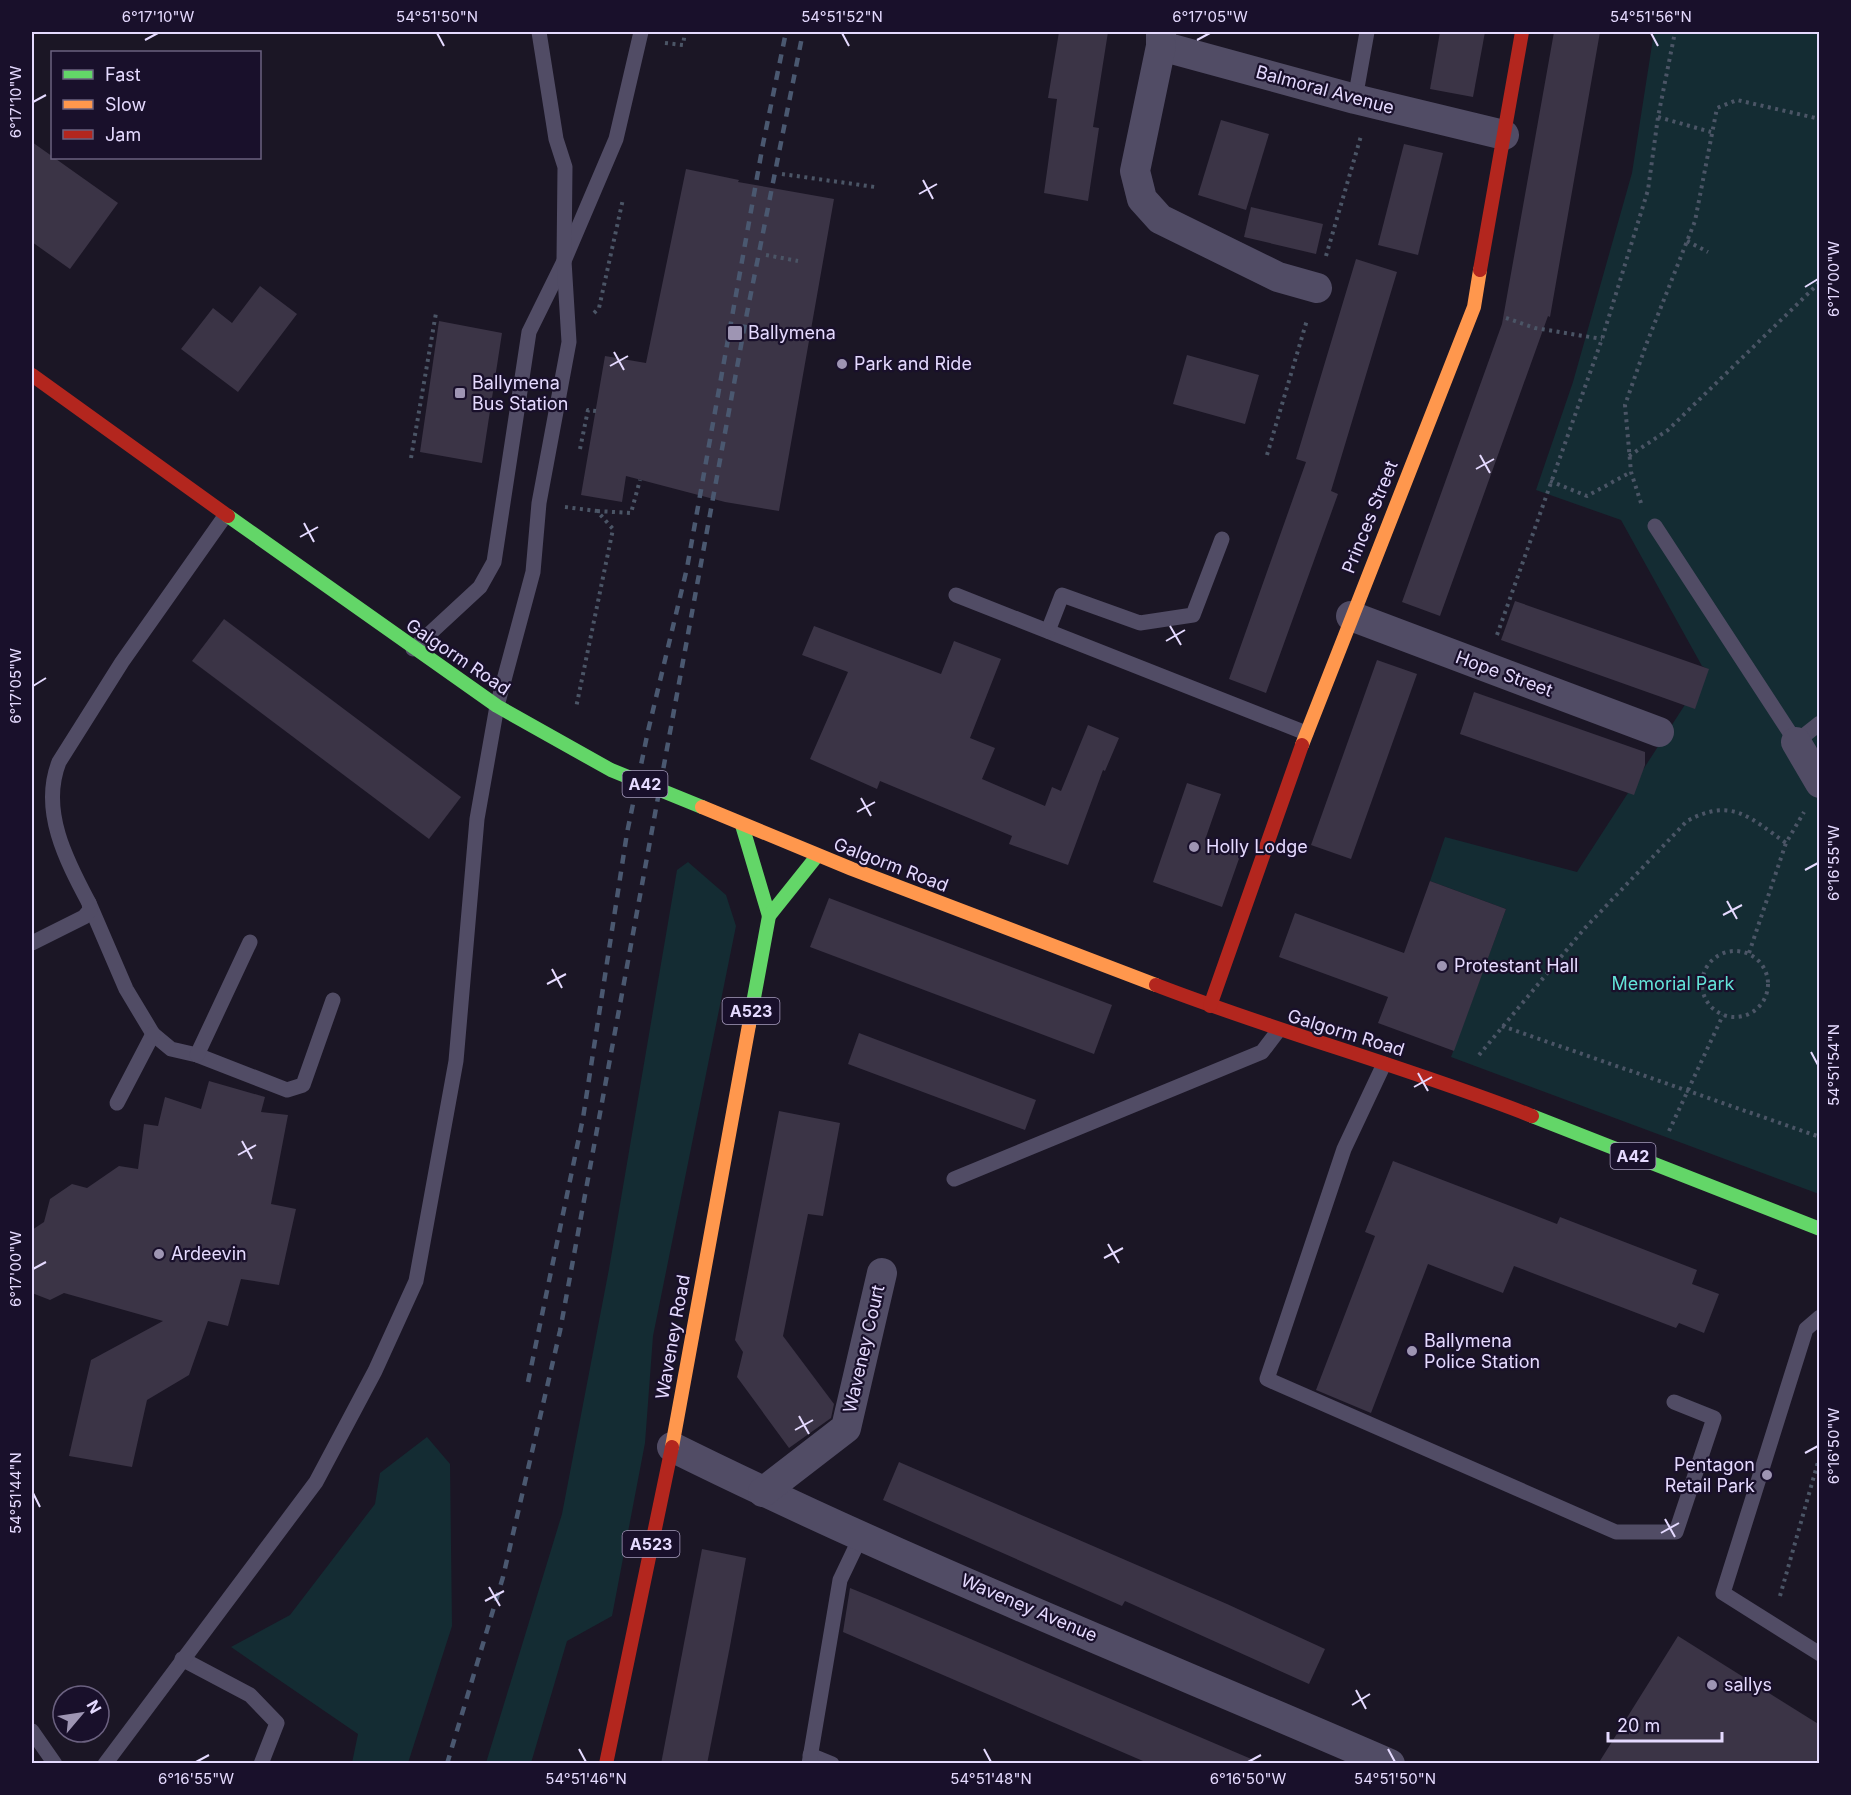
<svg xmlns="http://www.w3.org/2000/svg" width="1851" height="1795" font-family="Inter,sans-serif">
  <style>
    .green { fill: #142c33 }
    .building { fill: #3b3446 }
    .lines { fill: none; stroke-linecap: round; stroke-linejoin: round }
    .path { stroke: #4b5566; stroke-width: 4; stroke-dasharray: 3 4.5; stroke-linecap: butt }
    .lane { stroke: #514c65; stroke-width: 15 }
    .street { stroke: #514c65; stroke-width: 30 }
    .fast { stroke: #63d668; stroke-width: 14 }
    .slow { stroke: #ff974d; stroke-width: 14 }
    .jam { stroke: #b3261e; stroke-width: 14 }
    .rail { stroke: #4a5870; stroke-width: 4.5; stroke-dasharray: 9 8; stroke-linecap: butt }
    .ticks { fill: none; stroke: #e5daff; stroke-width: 2 }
    .poi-dot { fill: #9e95b3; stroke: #19102b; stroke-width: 2 }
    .labels { text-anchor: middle; stroke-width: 4.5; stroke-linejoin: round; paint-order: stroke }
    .shield { fill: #19102b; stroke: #a89dbf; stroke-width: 1.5 }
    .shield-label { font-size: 16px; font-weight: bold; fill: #e5daff }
    .street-label { font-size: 18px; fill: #e5daff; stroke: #19102b }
    .poi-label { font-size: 18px; fill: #e5daff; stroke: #19102b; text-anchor: start }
    .park-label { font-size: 18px; fill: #63e3d8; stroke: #19102b }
    .neatline { fill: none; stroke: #e5daff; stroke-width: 2 }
    .ticks-label { font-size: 15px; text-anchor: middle; fill: #e5daff }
  </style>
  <rect width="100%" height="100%" fill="#1b1625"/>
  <g class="green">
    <path d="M 1654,32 L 1819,32 L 1819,1194 L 1451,1057 L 1506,909 L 1430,881 L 1445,837 L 1577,872 L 1708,669 L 1702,666 L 1621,520 L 1536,490 L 1573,382 L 1632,173 Z"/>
    <path d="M 688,862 L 726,895 L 736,926 L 653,1336 L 645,1443 L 612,1616 L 567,1641 L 531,1763 L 486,1763 L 562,1514 L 609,1269 L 677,870 Z"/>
    <path d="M 427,1437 L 450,1464 L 452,1626 L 408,1763 L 352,1763 L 358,1734 L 231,1647 L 290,1615 L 375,1504 L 380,1473 Z"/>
  </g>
  <g class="building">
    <path d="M 1059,32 L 1108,32 L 1093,127 L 1099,128 L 1088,201 L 1044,193 L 1057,99 L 1048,98 Z"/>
    <path d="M 1440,32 L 1485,32 L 1473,97 L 1430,89 Z"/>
    <path d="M 1554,32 L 1600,32 L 1550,317 L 1548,316 L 1440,616 L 1402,602 L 1502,324 Z"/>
    <path d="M 1221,120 L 1269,134 L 1246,210 L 1198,195 Z"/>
    <path d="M 32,142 L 118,203 L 70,269 L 32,242 Z"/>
    <path d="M 1404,144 L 1443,153 L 1418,255 L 1378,245 Z"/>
    <path d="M 686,169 L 739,180 L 738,182 L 834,199 L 779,511 L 725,502 L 626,476 L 622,502 L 581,495 L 605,356 L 646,363 Z"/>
    <path d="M 1251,207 L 1323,224 L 1316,254 L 1244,237 Z"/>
    <path d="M 1356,259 L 1397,272 L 1331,491 L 1338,494 L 1266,693 L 1229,679 L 1306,462 L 1296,459 Z"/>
    <path d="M 260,286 L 297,314 L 238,392 L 181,349 L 213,308 L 232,323 Z"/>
    <path d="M 439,321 L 502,333 L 482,463 L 420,452 Z"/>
    <path d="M 1187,355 L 1259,375 L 1245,424 L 1173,404 Z"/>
    <path d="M 1515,601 L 1709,669 L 1695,709 L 1501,640 Z"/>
    <path d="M 224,619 L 461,797 L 429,839 L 192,661 Z"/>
    <path d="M 814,626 L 941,674 L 954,641 L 1001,659 L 970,738 L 995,748 L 982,779 L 1045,806 L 1052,787 L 1061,791 L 1088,725 L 1119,738 L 1105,771 L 1103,770 L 1068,865 L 1009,844 L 1012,836 L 880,781 L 877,789 L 810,759 L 848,672 L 802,655 Z"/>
    <path d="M 1377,660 L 1417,674 L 1351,859 L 1311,845 Z"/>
    <path d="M 1474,692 L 1645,752 L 1645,765 L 1634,795 L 1460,734 Z"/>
    <path d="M 1187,783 L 1221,794 L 1205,840 L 1241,853 L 1222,907 L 1153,882 Z"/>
    <path d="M 1430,881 L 1506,909 L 1454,1051 L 1378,1023 L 1388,997 L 1279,957 L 1295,913 L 1404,953 Z"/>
    <path d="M 829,898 L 1112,1005 L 1094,1054 L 810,947 Z"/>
    <path d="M 859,1033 L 1036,1100 L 1025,1130 L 848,1064 Z"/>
    <path d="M 209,1081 L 265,1097 L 261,1112 L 288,1115 L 271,1204 L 296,1209 L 279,1285 L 241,1279 L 228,1326 L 208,1321 L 189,1375 L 147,1400 L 132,1467 L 69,1456 L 91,1360 L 163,1321 L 64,1293 L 50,1300 L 32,1293 L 32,1230 L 44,1222 L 50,1199 L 72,1184 L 87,1188 L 119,1166 L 138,1169 L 144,1124 L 158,1126 L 165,1097 L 201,1109 Z"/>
    <path d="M 779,1111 L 840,1123 L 823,1216 L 808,1214 L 783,1336 L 834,1404 L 831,1418 L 789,1448 L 737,1377 L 743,1352 L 735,1340 Z"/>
    <path d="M 1393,1161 L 1557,1224 L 1560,1217 L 1697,1270 L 1692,1284 L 1719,1294 L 1704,1333 L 1679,1323 L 1676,1328 L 1514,1266 L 1503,1293 L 1428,1264 L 1371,1413 L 1316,1390 L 1375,1236 L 1365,1232 Z"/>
    <path d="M 899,1462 L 1227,1604 L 1325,1649 L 1309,1684 L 1125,1601 L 1122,1606 L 883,1500 Z"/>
    <path d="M 702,1549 L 746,1558 L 730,1646 L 707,1764 L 661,1764 Z"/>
    <path d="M 850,1588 L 877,1599 L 1263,1764 L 1150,1764 L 843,1632 Z"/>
    <path d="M 1678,1636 L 1820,1725 L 1820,1764 L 1598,1764 Z"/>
  </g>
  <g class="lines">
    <g class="path">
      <path d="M 665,43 L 683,45 L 685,32"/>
      <path d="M 1658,117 L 1711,132"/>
      <path d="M 782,174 L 875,187"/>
      <path d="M 1687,241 L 1708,252"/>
      <path d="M 766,255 L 798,261"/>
      <path d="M 1326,256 L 1361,136"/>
      <path d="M 594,313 L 599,308 L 623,199"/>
      <path d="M 1506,318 L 1535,328 L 1602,339"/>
      <path d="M 580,449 L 588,410 L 596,411"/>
      <path d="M 1267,455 L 1307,320"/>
      <path d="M 1629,456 L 1668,430 L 1820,282"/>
      <path d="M 411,458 L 436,313"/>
      <path d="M 1550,481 L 1587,496 L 1631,472"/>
      <path d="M 1641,503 L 1631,472 L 1625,405 L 1646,345 L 1695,221 L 1717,108 L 1737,100 L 1820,119"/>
      <path d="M 565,507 L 597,511 L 613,529 L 576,708"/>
      <path d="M 597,511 L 631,513 L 640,480"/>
      <path d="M 1497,635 L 1602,339 L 1648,190 L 1658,117 L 1675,32"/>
      <circle cx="1735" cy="984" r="33"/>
      <path d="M 1749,953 L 1786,843 L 1804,812"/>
      <path d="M 1502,1026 L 1820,1137"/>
      <path d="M 1479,1055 L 1585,928 L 1687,821 C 1732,797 1749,817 1786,843"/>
      <path d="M 1669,1131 L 1723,1015"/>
      <path d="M 1780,1596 L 1820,1455"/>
    </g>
    <g class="lane">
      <path d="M 1355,99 L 1367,32"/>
      <path d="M 1655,526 L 1796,742 L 1820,723"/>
      <path d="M 956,595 L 1306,733"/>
      <path d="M 1048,631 L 1062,595 L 1140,623 L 1193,615 L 1222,539"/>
      <path d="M 413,649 L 480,587 L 494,562 L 529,332 L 564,261 L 616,139 L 641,32"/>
      <path d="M 89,903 L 126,989 L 153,1034 L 171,1049 L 197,1055 L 287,1090 L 303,1085 L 333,1000"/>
      <path d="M 32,943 L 84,917 L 90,910 L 89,903 C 66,860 40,810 59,762 L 122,662 L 225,516"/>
      <path d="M 197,1055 L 250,942"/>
      <path d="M 1384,1064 L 1344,1149 L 1267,1379 L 1616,1532 L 1676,1532 L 1714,1418 L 1674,1402"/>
      <path d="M 117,1103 L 153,1034"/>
      <path d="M 954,1179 L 1262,1052 L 1278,1031"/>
      <path d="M 1820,1317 L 1806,1329 L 1723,1593 L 1820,1654"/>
      <path d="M 182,1659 L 250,1695 L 277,1723 L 261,1764"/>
      <path d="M 32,1731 L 55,1764"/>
      <path d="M 810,1755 L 832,1764"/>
      <path d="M 105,1764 L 316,1482 L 375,1371 L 416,1281 L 456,1061 L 477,819 L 497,706 L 533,572 L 539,503 L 569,342 L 564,261 L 565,167 L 556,139 L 539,32"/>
      <path d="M 809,1764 L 840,1580 L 861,1536"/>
    </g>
    <g class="street">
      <path d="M 1161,32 L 1161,46 L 1355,99 L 1504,135"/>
      <path d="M 1161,46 L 1135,171 L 1142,199 L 1160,219 L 1278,277 L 1317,288"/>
      <path d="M 1351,616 L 1659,732"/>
      <path d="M 1796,742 L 1820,783"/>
      <path d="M 672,1447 C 906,1563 1150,1660 1390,1764"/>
      <path d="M 763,1492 L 846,1428 L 882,1273"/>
    </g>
    <g class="fast">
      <path d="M 228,516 L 497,706 L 611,770 L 702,807"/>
      <path d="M 742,825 L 769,916"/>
      <path d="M 749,1025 L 769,916 L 817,856"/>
      <path d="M 1532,1116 L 1820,1229"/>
    </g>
    <g class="slow">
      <path d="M 1302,745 L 1474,307 L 1480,270"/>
      <path d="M 702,807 L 852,869 L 1156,985"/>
      <path d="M 672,1447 L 749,1025"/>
    </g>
    <g class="jam">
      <path d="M 1480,270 L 1522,32"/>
      <path d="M 32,375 L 228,516"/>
      <path d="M 1156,985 C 1280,1033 1408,1067 1532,1116"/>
      <path d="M 1210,1006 L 1302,745"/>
      <path d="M 606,1764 L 672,1447"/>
    </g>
    <g class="rail">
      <path d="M 528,1382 L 583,1118 L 627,833 L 648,731 L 687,568 L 763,144 L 786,32"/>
      <path d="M 447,1764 L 503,1577 L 560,1331 L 747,313 L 803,32"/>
    </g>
  </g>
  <path class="ticks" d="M 437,33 L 444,46M 842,33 L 849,46M 1651,33 L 1658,46M 145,40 L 158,33M 1197,40 L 1210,33M 33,102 L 46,95M 923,180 L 933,199M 919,194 L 937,184M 1805,287 L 1818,279M 614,352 L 624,370M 610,366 L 628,356M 1480,455 L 1490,473M 1476,469 L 1494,459M 304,523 L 314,542M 300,537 L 318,527M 1170,626 L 1181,645M 1166,641 L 1185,630M 33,686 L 46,678M 861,798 L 871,816M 857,812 L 875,802M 1805,870 L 1818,863M 1727,901 L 1737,919M 1723,915 L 1742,905M 552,969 L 562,988M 547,984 L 566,974M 1811,1052 L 1818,1065M 1418,1073 L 1428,1091M 1414,1087 L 1432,1077M 242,1141 L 252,1159M 238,1155 L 256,1145M 1108,1244 L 1119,1263M 1104,1258 L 1123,1248M 33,1269 L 46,1262M 799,1416 L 809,1434M 795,1430 L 813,1420M 1805,1453 L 1818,1446M 33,1493 L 40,1507M 1665,1519 L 1675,1537M 1661,1533 L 1679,1523M 489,1587 L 500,1606M 485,1601 L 504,1591M 1356,1690 L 1366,1709M 1352,1705 L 1370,1694M 579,1749 L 586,1762M 984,1749 L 991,1762M 1388,1749 L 1395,1762M 196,1762 L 209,1755M 1248,1762 L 1261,1755"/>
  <g class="poi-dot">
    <rect x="727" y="325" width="16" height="16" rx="3"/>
    <circle cx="842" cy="364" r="6"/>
    <rect x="454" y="387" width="12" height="12" rx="3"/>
    <circle cx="1194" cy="847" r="6"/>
    <circle cx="1442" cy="966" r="6"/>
    <circle cx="159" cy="1254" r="6"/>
    <circle cx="1412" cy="1351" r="6"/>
    <circle cx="1767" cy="1475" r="6"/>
    <circle cx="1712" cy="1685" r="6"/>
  </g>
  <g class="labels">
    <g class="shield">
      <rect x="622.5" y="771" width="45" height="26" rx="4.5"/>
      <rect x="722.5" y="998" width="57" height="26" rx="4.5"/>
      <rect x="1610.5" y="1143" width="45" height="26" rx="4.5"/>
      <rect x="622.5" y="1531" width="57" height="26" rx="4.5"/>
    </g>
    <g class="shield-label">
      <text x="645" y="790">A42</text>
      <text x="751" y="1017">A523</text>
      <text x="1633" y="1162">A42</text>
      <text x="651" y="1550">A523</text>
    </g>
    <g class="street-label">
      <text transform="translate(1325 90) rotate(15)" y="6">Balmoral Avenue</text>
      <text transform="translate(1370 517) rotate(-68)" y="6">Princes Street</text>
      <text transform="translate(458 657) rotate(34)" y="6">Galgorm Road</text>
      <text transform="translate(1504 674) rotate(20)" y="6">Hope Street</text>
      <text transform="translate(891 865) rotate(21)" y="6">Galgorm Road</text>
      <text transform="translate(1346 1033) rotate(17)" y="6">Galgorm Road</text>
      <text transform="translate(673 1337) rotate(-80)" y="6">Waveney Road</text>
      <text transform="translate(864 1349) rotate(-77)" y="6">Waveney Court</text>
      <text transform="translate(1029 1608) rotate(23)" y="6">Waveney Avenue</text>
    </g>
    <g class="poi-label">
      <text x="748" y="339">Ballymena</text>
      <text x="854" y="370">Park and Ride</text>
      <text x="472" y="389">Ballymena<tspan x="472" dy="21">Bus Station</tspan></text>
      <text x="1206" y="853">Holly Lodge</text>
      <text x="1454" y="972">Protestant Hall</text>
      <text x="171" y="1260">Ardeevin</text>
      <text x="1424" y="1347">Ballymena<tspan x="1424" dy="21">Police Station</tspan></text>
      <text x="1755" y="1471" text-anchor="end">Pentagon<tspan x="1755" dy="21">Retail Park</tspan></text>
      <text x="1724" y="1691">sallys</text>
    </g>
    <g class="park-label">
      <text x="1673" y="990">Memorial Park</text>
    </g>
  </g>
  <rect width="1851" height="1795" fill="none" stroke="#19102b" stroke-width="66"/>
  <rect x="51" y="51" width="210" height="108" fill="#19102b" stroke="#6b6180" stroke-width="1.5"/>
  <rect x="63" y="70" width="30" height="9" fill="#63d668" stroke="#6b6180" stroke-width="1.5"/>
  <text x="105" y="81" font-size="18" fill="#e5daff">Fast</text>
  <rect x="63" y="100" width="30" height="9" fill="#ff974d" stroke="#6b6180" stroke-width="1.5"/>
  <text x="105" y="111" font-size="18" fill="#e5daff">Slow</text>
  <rect x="63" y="130" width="30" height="9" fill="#b3261e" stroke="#6b6180" stroke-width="1.5"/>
  <text x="105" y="141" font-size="18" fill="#e5daff">Jam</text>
  <g transform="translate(81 1714) rotate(61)"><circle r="28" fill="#19102b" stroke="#6b6180" stroke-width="1.5"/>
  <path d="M0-4.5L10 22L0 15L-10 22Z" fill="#9e95b3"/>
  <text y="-9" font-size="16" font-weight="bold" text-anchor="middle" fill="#e5daff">N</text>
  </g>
  <path d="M1608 1732v9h114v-9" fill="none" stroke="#e5daff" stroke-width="3"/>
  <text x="1617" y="1732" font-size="18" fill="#e5daff" stroke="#19102b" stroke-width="4.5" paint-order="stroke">20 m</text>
  <rect x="33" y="33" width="1785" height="1729" class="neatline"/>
  <g class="ticks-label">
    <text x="158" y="22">6°17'10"W</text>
    <text x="437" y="22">54°51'50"N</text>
    <text x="842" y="22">54°51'52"N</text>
    <text x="1210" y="22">6°17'05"W</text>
    <text x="1651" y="22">54°51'56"N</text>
    <text transform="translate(16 102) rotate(-90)" y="5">6°17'10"W</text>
    <text transform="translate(1834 279) rotate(-90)" y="5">6°17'00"W</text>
    <text transform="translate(16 686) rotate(-90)" y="5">6°17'05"W</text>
    <text transform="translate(1834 863) rotate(-90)" y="5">6°16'55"W</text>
    <text transform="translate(1834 1065) rotate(-90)" y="5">54°51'54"N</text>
    <text transform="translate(16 1269) rotate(-90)" y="5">6°17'00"W</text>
    <text transform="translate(1834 1446) rotate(-90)" y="5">6°16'50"W</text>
    <text transform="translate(16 1493) rotate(-90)" y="5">54°51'44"N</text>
    <text x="196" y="1784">6°16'55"W</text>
    <text x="586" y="1784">54°51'46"N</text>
    <text x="991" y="1784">54°51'48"N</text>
    <text x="1248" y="1784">6°16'50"W</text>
    <text x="1395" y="1784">54°51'50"N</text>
  </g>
</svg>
